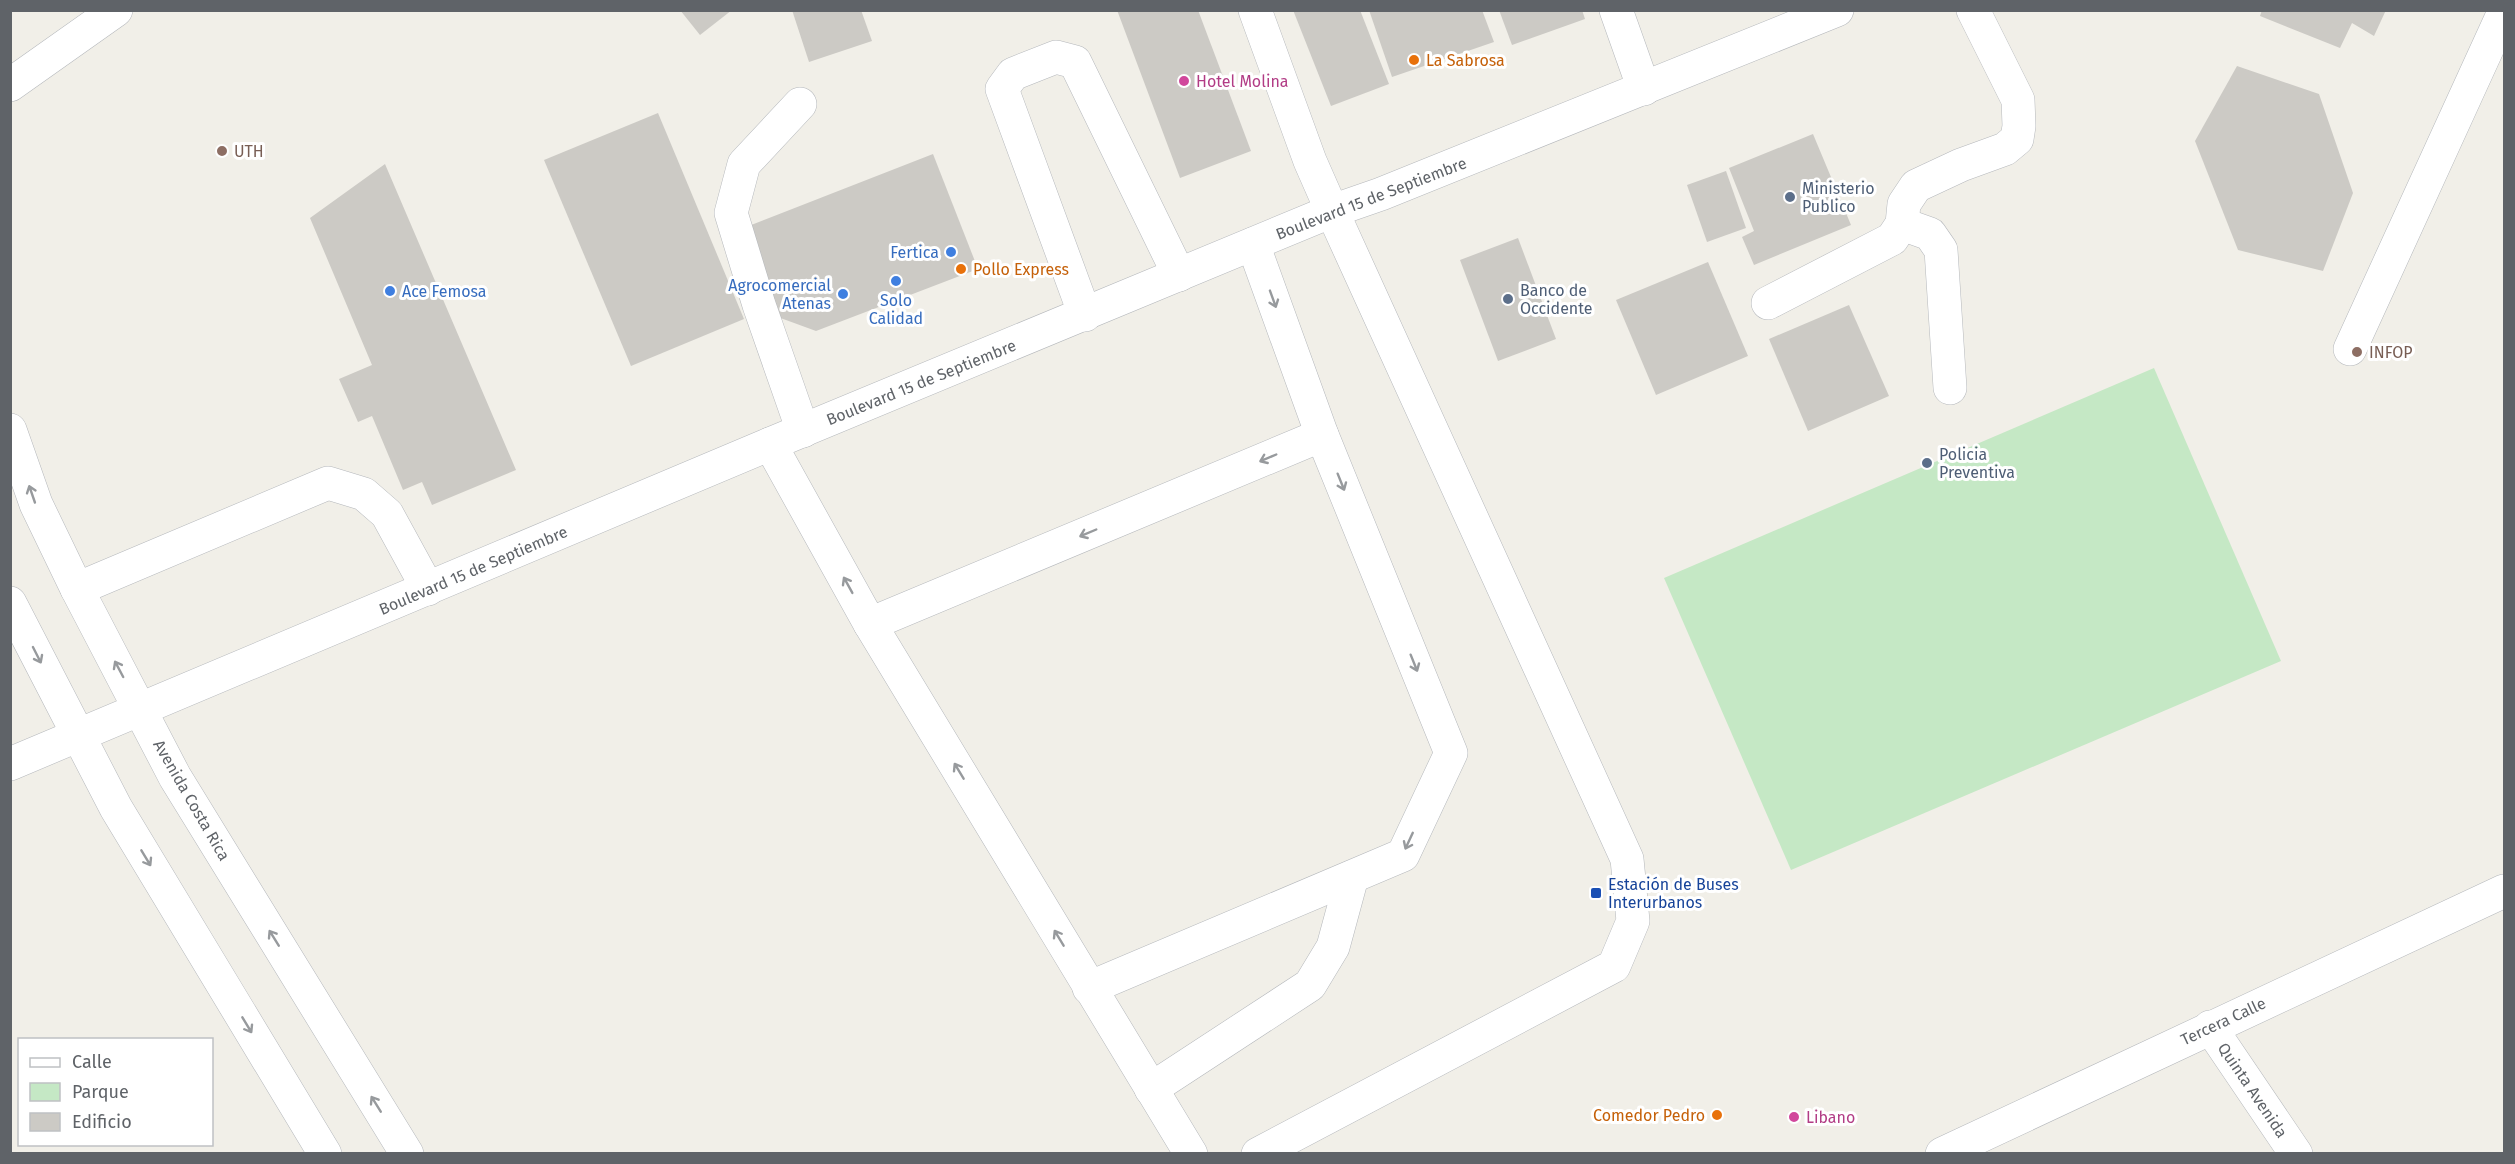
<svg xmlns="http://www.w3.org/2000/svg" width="2515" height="1164" font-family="'Fira Sans',sans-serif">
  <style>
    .green { fill: #c5e8c5 }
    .building { fill: #cccac5 }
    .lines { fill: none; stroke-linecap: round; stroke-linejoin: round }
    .minor-casing { stroke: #b5b8bc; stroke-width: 34 }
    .minor { stroke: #fff; stroke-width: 33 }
    .oneway { stroke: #979a9d }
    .food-dot { fill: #e8710a; stroke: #fff; stroke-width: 2 }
    .hotel-dot { fill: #d1479c; stroke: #fff; stroke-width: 2 }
    .education-dot { fill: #8d6e63; stroke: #fff; stroke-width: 2 }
    .service-dot { fill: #5c6f8a; stroke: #fff; stroke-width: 2 }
    .shop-dot { fill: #3f7fe0; stroke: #fff; stroke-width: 2 }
    .transit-dot { fill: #1a4fb4; stroke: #fff; stroke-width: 2 }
    .labels { text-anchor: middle; stroke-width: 6; stroke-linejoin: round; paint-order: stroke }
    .food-label { font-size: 16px; fill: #c56008; stroke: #fff; text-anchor: start }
    .hotel-label { font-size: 16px; fill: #b23c85; stroke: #fff; text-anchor: start }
    .education-label { font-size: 16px; fill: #785e54; stroke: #fff; text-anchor: start }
    .service-label { font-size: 16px; fill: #4e5e75; stroke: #fff; text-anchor: start }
    .street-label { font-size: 16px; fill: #5f6368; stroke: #fff }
    .shop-label { font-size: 16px; fill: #366cbe; stroke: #fff; text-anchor: end }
    .transit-label { font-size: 16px; fill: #164399; stroke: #fff; text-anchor: start }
  </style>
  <rect width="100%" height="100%" fill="#f1efe8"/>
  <path class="green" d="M 2154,368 L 2281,661 L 1791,870 L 1664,578 Z"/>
  <g class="building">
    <path d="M 680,10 L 732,10 L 700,35 Z"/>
    <path d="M 792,10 L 861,10 L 872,41 L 809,62 Z"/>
    <path d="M 1117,10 L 1198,10 L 1251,151 L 1180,178 Z"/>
    <path d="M 1293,10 L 1360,10 L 1389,84 L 1331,106 Z"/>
    <path d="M 1369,10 L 1482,10 L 1494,42 L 1392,77 Z"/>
    <path d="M 1499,10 L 1582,10 L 1585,19 L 1512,45 Z"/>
    <path d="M 2262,10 L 2386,10 L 2374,36 L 2352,23 L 2340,48 L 2260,16 Z"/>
    <path d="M 2237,66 L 2319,94 L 2353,193 L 2323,271 L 2238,250 L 2195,141 Z"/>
    <path d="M 658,113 L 744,319 L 631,366 L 544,160 Z"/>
    <path d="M 1813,134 L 1851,225 L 1754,265 L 1742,237 L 1754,231 L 1729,168 Z"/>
    <path d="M 933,154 L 978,269 L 816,331 L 775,316 L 741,229 Z"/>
    <path d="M 385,164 L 516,470 L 432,505 L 422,482 L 403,490 L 372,416 L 358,422 L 339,379 L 372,365 L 310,218 Z"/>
    <path d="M 1726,171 L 1746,228 L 1707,242 L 1687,185 Z"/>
    <path d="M 1518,238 L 1556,339 L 1498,361 L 1460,260 Z"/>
    <path d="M 1708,262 L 1748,356 L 1656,395 L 1616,300 Z"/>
    <path d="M 1849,305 L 1889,396 L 1808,431 L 1769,339 Z"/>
  </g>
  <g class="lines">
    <g class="minor-casing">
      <g id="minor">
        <path d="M 1255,10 L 1310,161 L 1332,211 L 1627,859 L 1633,921 L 1614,966 L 1258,1154"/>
        <path d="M 1616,10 L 1644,89"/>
        <path d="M 10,85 L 116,10"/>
        <path d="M 800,104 L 744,164 L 731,213 L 759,305 L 803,431"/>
        <path d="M 1902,224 L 1930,234 L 1941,250 L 1950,388"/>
        <path d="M 1768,303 L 1892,239 L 1902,224 L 1904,204 L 1916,186 L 1961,165 L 2005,149 L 2017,139 L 2019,126 L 2018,100 L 1973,10"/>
        <path d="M 1085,315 L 1002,89 L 1013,74 L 1056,57 L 1075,62 L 1179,275"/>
        <path d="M 2350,349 L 2504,12"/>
        <path d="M 10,430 L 36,504 L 77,589 L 175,777 L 407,1154"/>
        <path d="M 770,444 L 870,624 L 1191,1154"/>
        <path d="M 77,589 L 328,483 L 364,494 L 387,514 L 428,589"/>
        <path d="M 10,603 L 116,808 L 325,1154"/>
        <path d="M 870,624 L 1322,435"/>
        <path d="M 10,764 L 770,444 L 1332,211 L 1381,194 L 1837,10"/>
        <path d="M 1089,988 L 1403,855 L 1451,753 L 1322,435 L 1253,244"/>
        <path d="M 2210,1027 L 2296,1154"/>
        <path d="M 1151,1089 L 1310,985 L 1333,947 L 1352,877"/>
        <path d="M 1942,1154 L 2504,891"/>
      </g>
    </g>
    <use href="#minor" class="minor"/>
  </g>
  <defs><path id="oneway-shaft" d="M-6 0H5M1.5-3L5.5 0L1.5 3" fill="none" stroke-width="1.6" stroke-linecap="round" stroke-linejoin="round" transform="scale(1.5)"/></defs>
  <g class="oneway">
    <use href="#oneway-shaft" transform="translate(1273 299) rotate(70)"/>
    <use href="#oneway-shaft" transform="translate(1268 458) rotate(157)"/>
    <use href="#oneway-shaft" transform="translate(1341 482) rotate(68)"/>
    <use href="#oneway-shaft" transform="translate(32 494) rotate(-109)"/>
    <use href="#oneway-shaft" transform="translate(1088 533) rotate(157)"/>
    <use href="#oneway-shaft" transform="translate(848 585) rotate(-119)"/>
    <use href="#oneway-shaft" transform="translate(37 655) rotate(63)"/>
    <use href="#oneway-shaft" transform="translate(1414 663) rotate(68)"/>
    <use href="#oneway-shaft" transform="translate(119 669) rotate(-118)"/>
    <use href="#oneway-shaft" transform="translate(959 771) rotate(-121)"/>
    <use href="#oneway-shaft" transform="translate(1409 841) rotate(115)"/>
    <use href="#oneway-shaft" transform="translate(146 858) rotate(59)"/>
    <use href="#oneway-shaft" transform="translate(274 938) rotate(-122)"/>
    <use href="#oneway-shaft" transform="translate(1059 938) rotate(-121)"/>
    <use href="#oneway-shaft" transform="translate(247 1025) rotate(59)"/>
    <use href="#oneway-shaft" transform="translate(376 1104) rotate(-122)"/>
  </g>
  <g class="food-dot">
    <circle cx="1414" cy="60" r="6"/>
    <circle cx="961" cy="269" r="6"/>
    <circle cx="1717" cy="1115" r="6"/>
  </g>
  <g class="hotel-dot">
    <circle cx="1184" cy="81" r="6"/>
    <circle cx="1794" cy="1117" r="6"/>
  </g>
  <g class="education-dot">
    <circle cx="222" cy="151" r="6"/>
    <circle cx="2357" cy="352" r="6"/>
  </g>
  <g class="service-dot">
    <circle cx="1790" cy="197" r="6"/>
    <circle cx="1508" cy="299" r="6"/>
    <circle cx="1927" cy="463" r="6"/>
  </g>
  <g class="shop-dot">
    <circle cx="951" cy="252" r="6"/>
    <circle cx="896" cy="281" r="6"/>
    <circle cx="390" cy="291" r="6"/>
    <circle cx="843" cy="294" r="6"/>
  </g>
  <rect class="transit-dot" x="1590" y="887" width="12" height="12" rx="3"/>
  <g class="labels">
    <g class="food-label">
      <text x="1426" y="66">La Sabrosa</text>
      <text x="973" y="275">Pollo Express</text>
      <text x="1705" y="1121" text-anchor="end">Comedor Pedro</text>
    </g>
    <g class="hotel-label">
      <text x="1196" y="87">Hotel Molina</text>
      <text x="1806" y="1123">Libano</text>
    </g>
    <g class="education-label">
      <text x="234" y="157">UTH</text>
      <text x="2369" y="358">INFOP</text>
    </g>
    <g class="service-label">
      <text x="1802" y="194">Ministerio<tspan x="1802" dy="18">Publico</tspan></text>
      <text x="1520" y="296">Banco de<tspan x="1520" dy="18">Occidente</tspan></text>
      <text x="1939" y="460">Policia<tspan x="1939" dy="18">Preventiva</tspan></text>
    </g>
    <g class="street-label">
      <text transform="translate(1371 198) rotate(-21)" y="6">Boulevard 15 de Septiembre</text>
      <text transform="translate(921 382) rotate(-22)" y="6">Boulevard 15 de Septiembre</text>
      <text transform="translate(473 570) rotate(-23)" y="6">Boulevard 15 de Septiembre</text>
      <text transform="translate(192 800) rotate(60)" y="6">Avenida Costa Rica</text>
      <text transform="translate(2223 1021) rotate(-25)" y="6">Tercera Calle</text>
      <text transform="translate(2253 1090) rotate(56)" y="6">Quinta Avenida</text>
    </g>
    <g class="shop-label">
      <text x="939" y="258">Fertica</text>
      <text x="831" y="291">Agrocomercial<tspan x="831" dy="18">Atenas</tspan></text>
      <text x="402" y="297" text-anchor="start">Ace Femosa</text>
      <text x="896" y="306" text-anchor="middle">Solo<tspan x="896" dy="18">Calidad</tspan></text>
    </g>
    <g class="transit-label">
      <text x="1608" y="890">Estación de Buses<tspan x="1608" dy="18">Interurbanos</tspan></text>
    </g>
  </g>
  <rect width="2515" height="1164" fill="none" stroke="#5f6368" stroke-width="24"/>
  <rect x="18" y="1038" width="195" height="108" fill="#ffffff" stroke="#bfc1c3" stroke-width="1.5"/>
  <rect x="30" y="1058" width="30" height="9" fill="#ffffff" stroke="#bfc1c3" stroke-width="1.5"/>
  <text x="72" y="1068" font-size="18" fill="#5f6368">Calle</text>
  <rect x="30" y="1083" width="30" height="18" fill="#c5e8c5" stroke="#bfc1c3" stroke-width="1.5"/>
  <text x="72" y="1098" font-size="18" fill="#5f6368">Parque</text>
  <rect x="30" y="1113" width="30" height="18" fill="#cccac5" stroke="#bfc1c3" stroke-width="1.5"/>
  <text x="72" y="1128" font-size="18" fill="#5f6368">Edificio</text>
</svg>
